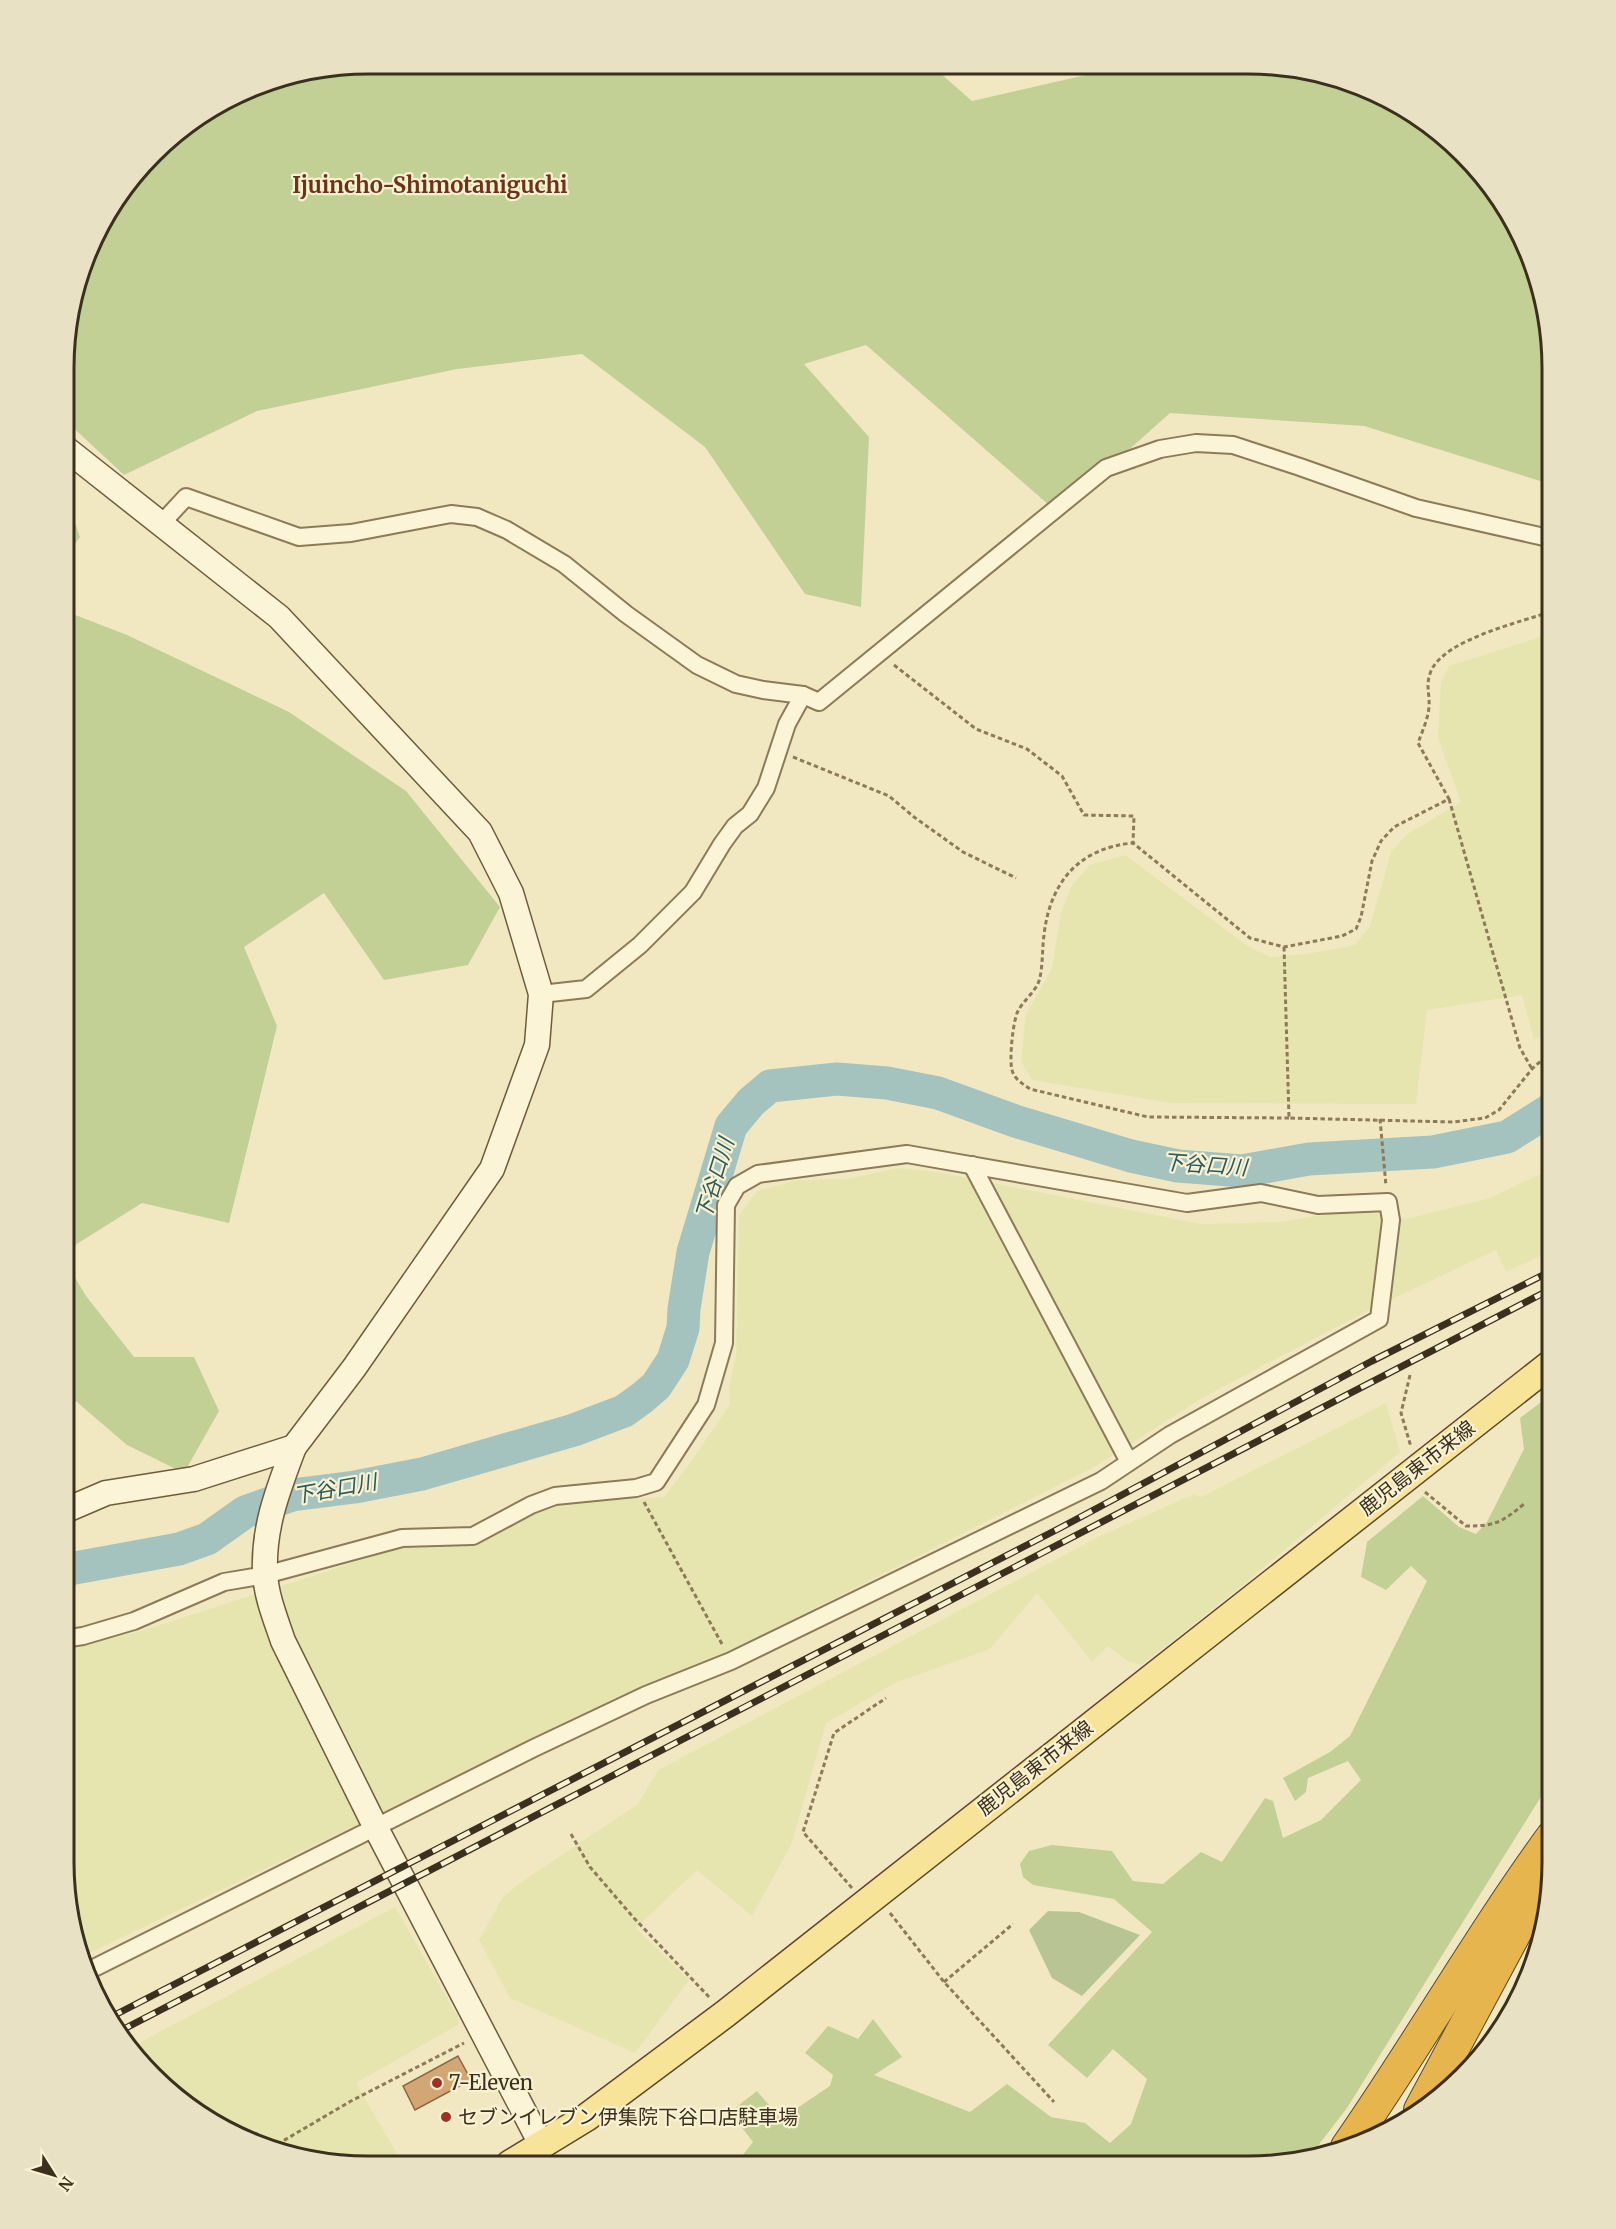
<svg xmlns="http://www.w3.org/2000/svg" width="1616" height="2229" font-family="Merriweather,'Noto Sans JP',serif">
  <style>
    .farmland { fill: #e7e5af }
    .green { fill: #c2d095 }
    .cemetery { fill: #b9c495 }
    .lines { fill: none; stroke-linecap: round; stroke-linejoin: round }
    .river { stroke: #a5c3be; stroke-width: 33 }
    .building { fill: #d2a775; stroke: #8d663c; stroke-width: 1.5 }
    .street-casing { stroke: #8c7a58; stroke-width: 20 }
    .secondary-casing { stroke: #6e5b3b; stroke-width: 27 }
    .primary-casing { stroke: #5a472c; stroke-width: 30 }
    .highway-casing { stroke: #5a472c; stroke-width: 34 }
    .path { stroke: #8c7a58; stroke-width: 3; stroke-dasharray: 4.5 3; stroke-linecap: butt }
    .street { stroke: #fbf4d6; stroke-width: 16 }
    .secondary { stroke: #fbf4d6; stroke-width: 24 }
    .primary { stroke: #f7e498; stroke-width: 27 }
    .highway { stroke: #e6b54d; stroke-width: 32 }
    .rail-casing { stroke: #3b2f1d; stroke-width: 7 }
    .rail { stroke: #f8f1d2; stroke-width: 4.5; stroke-dasharray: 14; stroke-linecap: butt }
    .poi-dot { fill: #a03124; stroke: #f8f1d2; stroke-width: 2 }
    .labels { text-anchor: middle; stroke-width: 4.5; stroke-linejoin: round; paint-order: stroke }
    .street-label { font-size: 20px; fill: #3b2f1d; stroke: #f8f1d2 }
    .poi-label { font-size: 20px; fill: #3b2f1d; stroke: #f8f1d2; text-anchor: start }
    .water-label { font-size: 21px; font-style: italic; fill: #2b595c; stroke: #f8f1d2 }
    .quarter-label { font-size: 22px; font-weight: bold; fill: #6b3419; stroke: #f8f1d2 }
    .rim { fill: none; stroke: #3b2f1d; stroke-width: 3 }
  </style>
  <rect width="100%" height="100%" fill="#f1e8c2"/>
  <g class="farmland">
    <path d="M 1553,633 L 1553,1027 L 1534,1040 L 1522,995 L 1427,1010 L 1416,1104 L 1171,1103 L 1032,1080 L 1021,1062 L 1026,1014 L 1052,968 L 1061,912 L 1072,885 L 1090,865 L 1125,855 L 1249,947 L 1271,957 L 1306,954 L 1355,945 L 1370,926 L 1391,852 L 1406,835 L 1461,802 L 1438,738 L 1441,682 L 1449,666 Z"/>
    <path d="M 897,1168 L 937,1172 L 1201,1224 L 1278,1222 L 1355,1210 L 1406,1219 L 1490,1198 L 1553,1168 L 1553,1250 L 1506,1272 L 1496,1250 L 1365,1312 L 1204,1397 L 1096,1466 L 740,1646 L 392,1808 L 81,1957 L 69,1921 L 63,1862 L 63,1645 L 135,1633 L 399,1548 L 475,1545 L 530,1514 L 562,1503 L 664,1497 L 688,1466 L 730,1404 L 729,1388 L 736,1356 L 739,1215 L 757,1191 L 797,1180 L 848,1179 Z"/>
    <path d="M 1386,1403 L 1400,1452 L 1243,1585 L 1142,1665 L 1129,1662 L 1108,1646 L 1092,1662 L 1037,1593 L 990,1649 L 895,1683 L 826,1723 L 792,1843 L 752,1916 L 697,1870 L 636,1928 L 689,1980 L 635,2053 L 510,1998 L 479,1940 L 503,1897 L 520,1883 L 638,1804 L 658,1770 L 1100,1536 L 1194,1494 L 1201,1497 Z"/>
    <path d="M 395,1907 L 458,2017 L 458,2025 L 356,2083 L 403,2164 L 328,2163 L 251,2143 L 182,2103 L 138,2062 L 129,2048 Z"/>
  </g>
  <g class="green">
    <path d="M 367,63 L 931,65 L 972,101 L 1129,65 L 1289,66 L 1365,86 L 1434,126 L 1478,167 L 1522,233 L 1543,289 L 1553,367 L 1553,485 L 1364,426 L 1170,413 L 1058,513 L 866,345 L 804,364 L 869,437 L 861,607 L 805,594 L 705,447 L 582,354 L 457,369 L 257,411 L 124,475 L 66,421 L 66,327 L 104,215 L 167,138 L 269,79 Z"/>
    <path d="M 65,494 L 80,537 L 65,557 Z"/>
    <path d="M 65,611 L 127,635 L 289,712 L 406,791 L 500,907 L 468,965 L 384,980 L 324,893 L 244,947 L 277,1026 L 229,1223 L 142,1203 L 64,1252 Z"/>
    <path d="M 64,1259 L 86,1296 L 134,1357 L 194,1357 L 219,1411 L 184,1473 L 127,1445 L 64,1391 Z"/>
    <path d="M 1553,1393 L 1552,1779 L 1347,2108 L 1307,2160 L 1249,2166 L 735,2165 L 753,2142 L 730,2112 L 757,2091 L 781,2119 L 830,2086 L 833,2075 L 805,2053 L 828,2026 L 858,2039 L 873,2019 L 902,2057 L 874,2075 L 970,2112 L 1007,2084 L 1051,2117 L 1085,2123 L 1110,2143 L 1131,2124 L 1147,2079 L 1113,2049 L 1087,2078 L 1048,2045 L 1152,1932 L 1114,1899 L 1033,1885 L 1023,1877 L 1020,1864 L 1029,1851 L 1052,1845 L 1112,1851 L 1133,1881 L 1163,1884 L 1201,1852 L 1222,1862 L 1265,1798 L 1273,1801 L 1283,1838 L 1321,1820 L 1361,1780 L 1348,1761 L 1308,1778 L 1306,1792 L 1295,1801 L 1283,1778 L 1330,1752 L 1350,1736 L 1427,1581 L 1411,1566 L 1386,1590 L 1361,1577 L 1367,1542 L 1423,1496 L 1459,1527 L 1476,1534 L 1487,1522 L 1524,1449 L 1520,1418 Z"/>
    <path d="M 1541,1940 L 1537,1960 L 1502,2031 L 1460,2079 Z"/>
  </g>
  <path class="cemetery" d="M 1048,1911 L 1079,1912 L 1140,1935 L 1082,1996 L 1052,1978 L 1029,1930 Z"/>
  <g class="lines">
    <path class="river" d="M 64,1570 L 179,1549 L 207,1539 L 245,1512 L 292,1495 L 355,1487 L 422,1474 L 574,1430 L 624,1411 L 642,1398 L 656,1386 L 673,1360 L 683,1328 L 684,1309 L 693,1252 L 731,1126 L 751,1102 L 770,1086 L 837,1079 L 887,1083 L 938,1093 L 1015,1121 L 1131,1156 L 1178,1166 L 1242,1171 L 1309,1159 L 1433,1152 L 1507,1137 L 1553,1108"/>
  </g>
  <path class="building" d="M 458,2056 L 471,2080 L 415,2110 L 403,2086 Z"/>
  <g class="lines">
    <g class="street-casing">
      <g id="street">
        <path d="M 161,524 L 186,497 L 299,537 L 351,533 L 451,514 L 477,517 L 507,530 L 564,564 L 626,614 L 697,665 L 736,684 L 763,690 L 803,695 L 819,702 L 1106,468 L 1160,449 L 1196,443 L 1233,445 L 1300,467 L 1416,508 L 1553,539"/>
        <path d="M 541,994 L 586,989 L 640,945 L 693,892 L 722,844 L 735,826 L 750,814 L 766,788 L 787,724 L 803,695"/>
        <path d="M 972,1165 L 1129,1462"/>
        <path d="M 63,1639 L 83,1636 L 134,1621 L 224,1582 L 265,1575 L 402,1538 L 473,1536 L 531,1505 L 555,1496 L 636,1488 L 656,1482 L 706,1405 L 724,1343 L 726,1205 L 737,1186 L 758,1174 L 907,1154 L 1187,1203 L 1261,1193 L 1318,1205 L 1388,1202 L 1391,1220 L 1379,1319 L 1170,1435 L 1101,1481 L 731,1661 L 646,1695 L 534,1748 L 86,1972"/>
      </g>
    </g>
    <g class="secondary-casing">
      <g id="secondary">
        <path d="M 294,1447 C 278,1490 263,1527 265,1573 C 266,1596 276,1620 283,1641 L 376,1828 L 542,2146"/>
        <path d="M 64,1511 L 106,1493 L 194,1479 L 294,1447 L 354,1368 L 492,1169 L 537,1045 L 541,994 L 511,893 L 480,832 L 279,617 L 65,448"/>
      </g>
    </g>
    <g class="primary-casing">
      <path id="primary" d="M 510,2164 L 587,2117 L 725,2014 L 1553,1362"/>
    </g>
    <g class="highway-casing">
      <g id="highway">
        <path d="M 1420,2110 L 1552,1864"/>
        <path d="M 1347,2147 C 1418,2045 1479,1937 1552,1837"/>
      </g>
    </g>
    <g class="path">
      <path d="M 894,665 L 976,729 L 1027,749 L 1062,776 L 1084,815 L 1134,816 L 1133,843"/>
      <path d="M 793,757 L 889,796 L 914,817 L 963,852 L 1016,878"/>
      <path d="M 1449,799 L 1520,1048 L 1532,1069"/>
      <path d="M 1284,947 L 1289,1118 L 1453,1122 L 1485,1118 L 1499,1110 L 1532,1069 L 1553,1050"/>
      <path d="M 1289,1118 L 1148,1117 L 1030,1089 C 1023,1084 1014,1079 1012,1070 C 1009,1060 1013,1020 1018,1011 C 1023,1001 1035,992 1039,981 C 1043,968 1042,949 1044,935 C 1050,882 1079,848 1133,843 L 1250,938 L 1284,947 L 1342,936 L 1356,929 L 1361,917 L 1372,861 L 1381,841 L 1394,827 L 1449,799 L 1418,743 C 1422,732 1428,719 1429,707 C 1430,693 1425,686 1431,671 C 1445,639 1521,622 1553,611"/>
      <path d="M 1380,1119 L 1386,1186"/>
      <path d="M 1410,1375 L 1401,1413 L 1411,1447"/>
      <path d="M 1425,1492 L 1466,1526 C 1495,1526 1501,1523 1524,1504"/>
      <path d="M 644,1502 L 723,1646"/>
      <path d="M 571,1834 L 590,1867 L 633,1917 L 709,1997"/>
      <path d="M 852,1888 L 803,1832 L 834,1733 L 886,1698"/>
      <path d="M 890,1913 L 944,1982 L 1054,2102"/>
      <path d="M 944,1982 L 1013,1924"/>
      <path d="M 271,2148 L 351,2101 L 464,2043"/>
    </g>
    <use href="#street" class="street"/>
    <use href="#secondary" class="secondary"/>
    <use href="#primary" class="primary"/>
    <use href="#highway" class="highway"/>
    <g class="rail-casing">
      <g id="rail">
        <path d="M 109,2018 L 1060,1528 L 1372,1361 L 1553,1270"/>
        <path d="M 118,2032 L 1553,1288"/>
      </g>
    </g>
    <use href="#rail" class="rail"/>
  </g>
  <g class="poi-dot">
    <circle cx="437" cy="2083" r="6"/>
    <circle cx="446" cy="2117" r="6"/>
  </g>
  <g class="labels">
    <g class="street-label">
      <text transform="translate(1417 1468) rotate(-38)" y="7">鹿児島東市来線</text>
      <text transform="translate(1035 1768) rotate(-38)" y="7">鹿児島東市来線</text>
    </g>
    <g class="poi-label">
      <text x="449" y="2090">7-Eleven</text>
      <text x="458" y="2124">セブンイレブン伊集院下谷口店駐車場</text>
    </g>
    <g class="water-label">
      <text transform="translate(1205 1165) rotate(4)" y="7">下谷口川</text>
      <text transform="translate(715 1179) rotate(-73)" y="7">下谷口川</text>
      <text transform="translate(335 1489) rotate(-10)" y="7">下谷口川</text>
    </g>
    <g class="quarter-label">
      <text x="430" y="193">Ijuincho-Shimotaniguchi</text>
    </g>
  </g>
  <path d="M0 0H1616V2229H0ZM368 74H1248A294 294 0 0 1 1542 368V1862A294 294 0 0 1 1248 2156H368A294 294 0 0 1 74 1862V368A294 294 0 0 1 368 74Z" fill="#e9e1c4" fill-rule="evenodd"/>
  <path class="rim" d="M368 74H1248A294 294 0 0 1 1542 368V1862A294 294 0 0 1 1248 2156H368A294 294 0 0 1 74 1862V368A294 294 0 0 1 368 74Z"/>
  <g transform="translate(54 2175) rotate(127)" stroke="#f8f1d2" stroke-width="4.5" paint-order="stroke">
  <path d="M0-4.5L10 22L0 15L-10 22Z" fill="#3b2f1d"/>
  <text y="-9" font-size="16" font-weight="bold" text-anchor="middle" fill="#3b2f1d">N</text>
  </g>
</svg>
